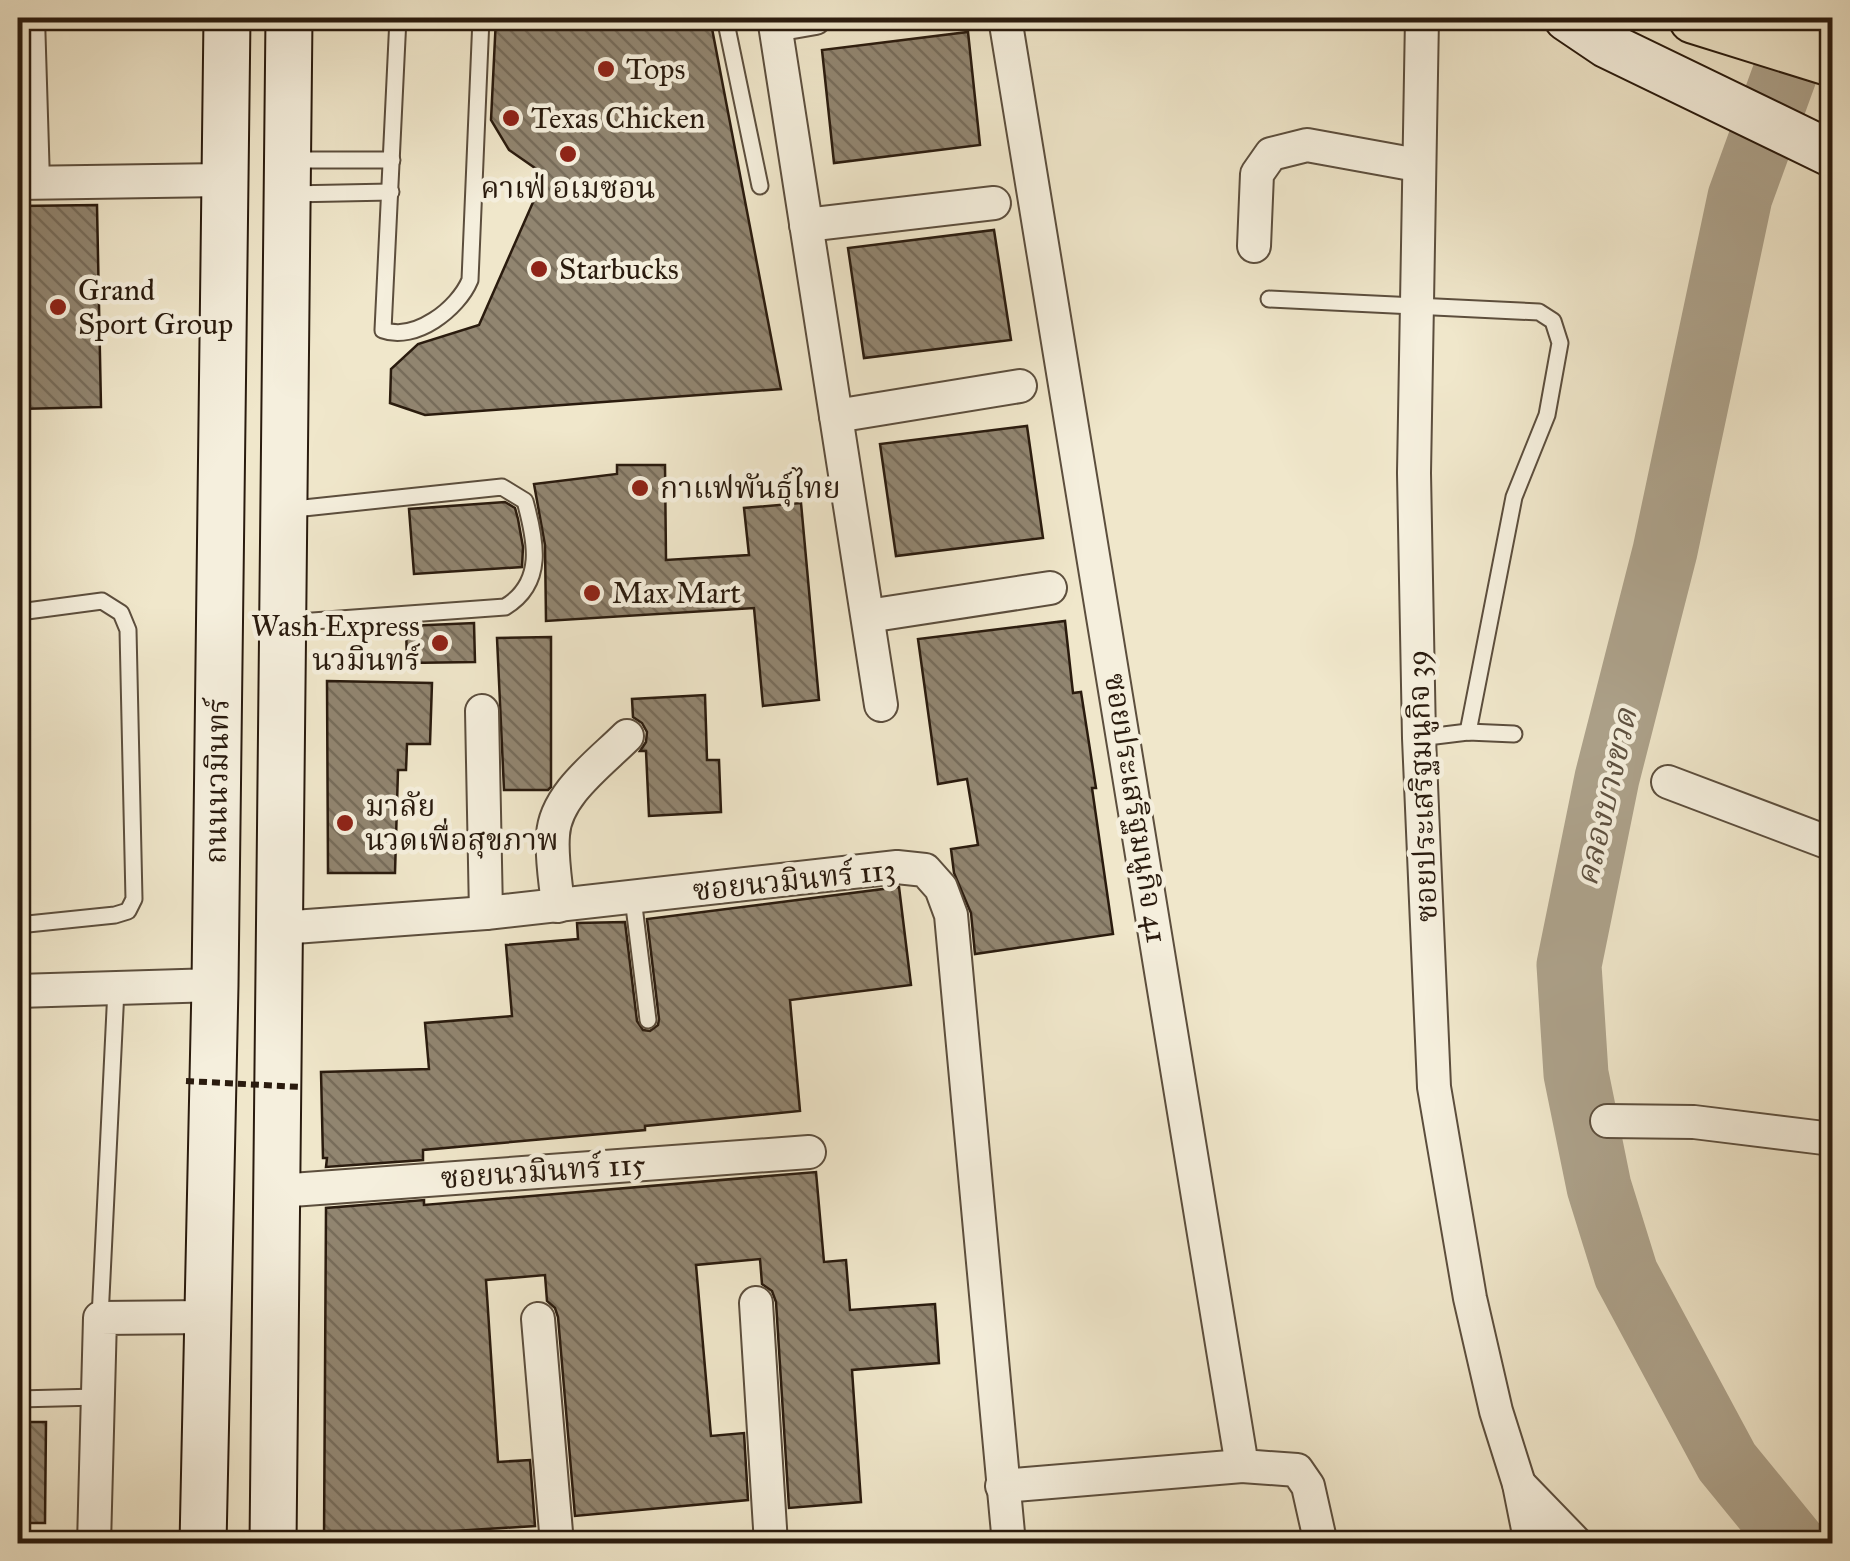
<svg xmlns="http://www.w3.org/2000/svg" width="1850" height="1561" font-family="'IM FELL Great Primer','Noto Serif Thai',serif">
  <style>
    .lines { fill: none; stroke-linecap: round; stroke-linejoin: round }
    .river { stroke: #ada28b; stroke-width: 65 }
    .building { fill: url(#building-back-hatch); stroke: #2a1b0e; stroke-width: 2.5 }
    .service-casing { stroke: #5c4e3d; stroke-width: 19 }
    .minor-casing { stroke: #5c4e3d; stroke-width: 36 }
    .secondary-casing { stroke: #2a1b0e; stroke-width: 49 }
    .primary-casing { stroke: #2a1b0e; stroke-width: 54 }
    .service { stroke: #f5efdd; stroke-width: 15 }
    .minor { stroke: #f5efdd; stroke-width: 32 }
    .secondary { stroke: #f5efdd; stroke-width: 45 }
    .primary { stroke: #f0e7cb; stroke-width: 50 }
    .path-bridge { stroke: #2a1b0e; stroke-width: 6; stroke-dasharray: 8 5; stroke-linecap: butt }
    .poi-dot { fill: #8f2418; stroke: #f5efdd; stroke-width: 4 }
    .labels { text-anchor: middle; stroke-width: 9; stroke-linejoin: round; paint-order: stroke }
    .poi-label { font-size: 30px; fill: #2a1b0e; stroke: #f5efdd; text-anchor: start }
    .street-label { font-size: 30px; fill: #2a1b0e; stroke: #f5efdd }
    .water-label { font-size: 32px; font-style: italic; fill: #5e5140; stroke: #f5efdd }
  </style>
  <defs>
    <pattern id="building-back-hatch" width="6" height="6" patternUnits="userSpaceOnUse" patternTransform="scale(2.5)"><rect width="6" height="6" fill="#918570"/><path d="M-1 5l2 2M0 0l6 6M5-1l2 2" fill="none" stroke="#776c5a"/></pattern>
  </defs>
  <rect width="100%" height="100%" fill="#f0e7cb"/>
  <filter id="stains"><feTurbulence type="fractalNoise" baseFrequency=".002" numOctaves="4"/><feColorMatrix values="0 0 0 0 .2 0 0 0 0 .09 0 0 0 0 .02 0 0 0 .5 -.17"/></filter>
  <radialGradient id="worn" r=".72"><stop offset=".6" stop-color="#630" stop-opacity="0"/><stop offset="1" stop-color="#630" stop-opacity=".3"/></radialGradient>
  <g class="lines">
    <path class="river" d="M 1794,1544 L 1727,1462 L 1626,1274 L 1599,1187 L 1576,1074 L 1569,965 L 1607,778 L 1665,551 L 1740,197 L 1805,18"/>
  </g>
  <g class="building">
    <path d="M 496,18 L 710,18 L 781,389 L 425,415 L 390,403 L 391,369 L 418,344 L 479,325 L 545,175 L 509,150 L 491,120 Z"/>
    <path d="M 968,32 L 980,145 L 834,163 L 822,50 Z"/>
    <path d="M 97,205 L 101,407 L 18,409 L 18,206 Z"/>
    <path d="M 994,230 L 1011,340 L 864,358 L 848,248 Z"/>
    <path d="M 1027,426 L 1043,538 L 896,556 L 880,444 Z"/>
    <path d="M 617,465 L 665,465 L 666,560 L 749,555 L 744,508 L 801,503 L 819,700 L 763,706 L 754,608 L 546,621 L 545,545 L 534,484 L 617,474 Z"/>
    <path d="M 505,502 L 515,508 L 518,519 L 523,547 L 522,567 L 414,574 L 409,509 Z"/>
    <path d="M 1065,621 L 1073,693 L 1081,692 L 1096,788 L 1092,788 L 1113,934 L 975,954 L 971,913 L 954,873 L 951,849 L 978,845 L 967,779 L 938,784 L 918,639 Z"/>
    <path d="M 474,623 L 475,662 L 407,663 L 406,626 Z"/>
    <path d="M 551,637 L 551,787 L 548,790 L 504,790 L 497,638 Z"/>
    <path d="M 327,681 L 432,683 L 430,744 L 407,744 L 406,770 L 398,770 L 395,873 L 328,873 Z"/>
    <path d="M 705,695 L 707,760 L 719,760 L 721,812 L 649,816 L 646,751 L 640,751 L 646,742 L 647,732 L 642,723 L 633,717 L 632,699 Z"/>
    <path d="M 899,887 L 911,985 L 790,1000 L 800,1111 L 645,1126 L 645,1130 L 423,1150 L 423,1160 L 326,1167 L 327,1158 L 323,1158 L 321,1072 L 429,1069 L 425,1023 L 512,1016 L 506,945 L 578,939 L 577,923 L 625,922 L 637,1021 L 643,1030 L 650,1031 L 658,1025 L 659,1019 L 647,919 Z"/>
    <path d="M 816,1172 L 824,1262 L 846,1260 L 850,1310 L 935,1304 L 939,1363 L 852,1370 L 861,1502 L 789,1508 L 776,1302 L 772,1291 L 762,1284 L 760,1259 L 696,1265 L 711,1436 L 744,1433 L 748,1500 L 575,1516 L 558,1317 L 555,1308 L 547,1301 L 545,1275 L 486,1280 L 498,1462 L 530,1460 L 535,1526 L 406,1534 L 406,1541 L 324,1540 L 326,1208 L 424,1200 L 424,1205 Z"/>
    <path d="M 18,1422 L 46,1422 L 45,1523 L 18,1523 Z"/>
  </g>
  <g class="lines">
    <g class="service-casing">
      <g id="service">
        <path d="M 398,18 L 383,330 C 415,342 458,309 470,280 L 481,18"/>
        <path d="M 725,18 L 760,186"/>
        <path d="M 290,160 L 392,160"/>
        <path d="M 290,194 L 391,192"/>
        <path d="M 1269,299 L 1539,312 L 1553,321 L 1560,343 L 1547,415 L 1514,497 L 1468,732"/>
        <path d="M 18,615 L 27,611 L 102,601 L 121,613 L 128,630 L 134,899 L 128,911 L 115,915 L 18,925"/>
        <path d="M 285,623 L 505,607 C 545,583 536,541 525,501 L 502,487 L 285,510"/>
        <path d="M 1419,738 L 1468,732 L 1514,734"/>
        <path d="M 633,898 L 648,1020"/>
        <path d="M 100,1318 L 116,989"/>
        <path d="M 18,1399 L 98,1397"/>
      </g>
    </g>
    <g class="minor-casing">
      <g id="minor">
        <path d="M 28,18 L 33,182"/>
        <path d="M 774,18 L 881,705"/>
        <path d="M 1005,18 L 1242,1466 L 1297,1470 L 1308,1486 L 1321,1544"/>
        <path d="M 1422,18 L 1414,473 L 1419,738 L 1434,1087 L 1470,1298 L 1496,1411 L 1519,1484 L 1531,1544"/>
        <path d="M 775,25 L 815,18"/>
        <path d="M 18,183 L 223,180"/>
        <path d="M 806,225 L 994,203"/>
        <path d="M 1254,246 L 1257,174 L 1271,154 L 1307,145 L 1417,165"/>
        <path d="M 836,416 L 1020,386"/>
        <path d="M 868,616 L 1050,588"/>
        <path d="M 482,711 L 486,913"/>
        <path d="M 1668,782 L 1832,844"/>
        <path d="M 558,906 C 556,883 551,858 553,835 C 555,795 600,763 627,736"/>
        <path d="M 280,928 L 486,913 L 897,867 L 925,870 L 941,888 L 951,915 L 1009,1544"/>
        <path d="M 18,991 L 215,985"/>
        <path d="M 1607,1121 L 1694,1122 L 1832,1139"/>
        <path d="M 278,1191 L 809,1152"/>
        <path d="M 756,1303 L 771,1544"/>
        <path d="M 538,1319 L 557,1544"/>
        <path d="M 1519,1484 L 1577,1544"/>
        <path d="M 1002,1486 L 1242,1466"/>
        <path d="M 94,1544 L 100,1318 L 207,1317"/>
      </g>
    </g>
    <g class="secondary-casing">
      <g id="secondary">
        <path d="M 1567,18 L 1607,45 L 1832,154"/>
        <path d="M 203,1544 L 215,985 L 227,18"/>
        <path d="M 273,1544 C 282,1035 279,526 289,18"/>
      </g>
    </g>
    <g class="primary-casing">
      <path id="primary" d="M 1694,18 L 1832,61"/>
    </g>
    <use href="#service" class="service"/>
    <use href="#minor" class="minor"/>
    <use href="#secondary" class="secondary"/>
    <use href="#primary" class="primary"/>
    <path class="path-bridge" d="M 186,1081 L 301,1087"/>
  </g>
  <g class="poi-dot">
    <circle cx="606" cy="69" r="10"/>
    <circle cx="511" cy="118" r="10"/>
    <circle cx="568" cy="154" r="10"/>
    <circle cx="539" cy="269" r="10"/>
    <circle cx="58" cy="307" r="10"/>
    <circle cx="640" cy="488" r="10"/>
    <circle cx="592" cy="593" r="10"/>
    <circle cx="440" cy="643" r="10"/>
    <circle cx="345" cy="823" r="10"/>
  </g>
  <g class="labels">
    <g class="poi-label">
      <text x="626" y="79">Tops</text>
      <text x="531" y="128">Texas Chicken</text>
      <text x="568" y="198" text-anchor="middle">คาเฟ่ อเมซอน</text>
      <text x="559" y="279">Starbucks</text>
      <text x="78" y="300">Grand<tspan x="78" dy="34">Sport Group</tspan></text>
      <text x="660" y="498">กาแฟพันธุ์ไทย</text>
      <text x="612" y="603">Max Mart</text>
      <text x="420" y="636" text-anchor="end">Wash Express<tspan x="420" dy="34">นวมินทร์</tspan></text>
      <text x="365" y="816">มาลัย<tspan x="365" dy="34">นวดเพื่อสุขภาพ</tspan></text>
    </g>
    <g class="street-label">
      <text transform="translate(217 781) rotate(-89)" y="10">ถนนนวมินทร์</text>
      <text transform="translate(1422 786) rotate(-92)" y="10">ซอยประเสริฐมนูกิจ 39</text>
      <text transform="translate(1136 808) rotate(81)" y="10">ซอยประเสริฐมนูกิจ 41</text>
      <text transform="translate(794 880) rotate(-6)" y="10">ซอยนวมินทร์ 113</text>
      <text transform="translate(543 1171) rotate(-4)" y="10">ซอยนวมินทร์ 115</text>
    </g>
    <g class="water-label">
      <text transform="translate(1606 797) rotate(-77)" y="11">คลองบางขวด</text>
    </g>
  </g>
  <rect width="1850" height="1561" fill="none" stroke="#f0e7cb" stroke-width="60"/>
  <rect x="20" y="20" width="1810" height="1521" fill="none" stroke="#2a1b0e" stroke-width="5"/>
  <rect x="30" y="30" width="1790" height="1501" fill="none" stroke="#2a1b0e" stroke-width="2.5"/>
  <rect width="100%" height="100%" filter="url(#stains)"/>
  <rect width="100%" height="100%" fill="url(#worn)"/>
</svg>
